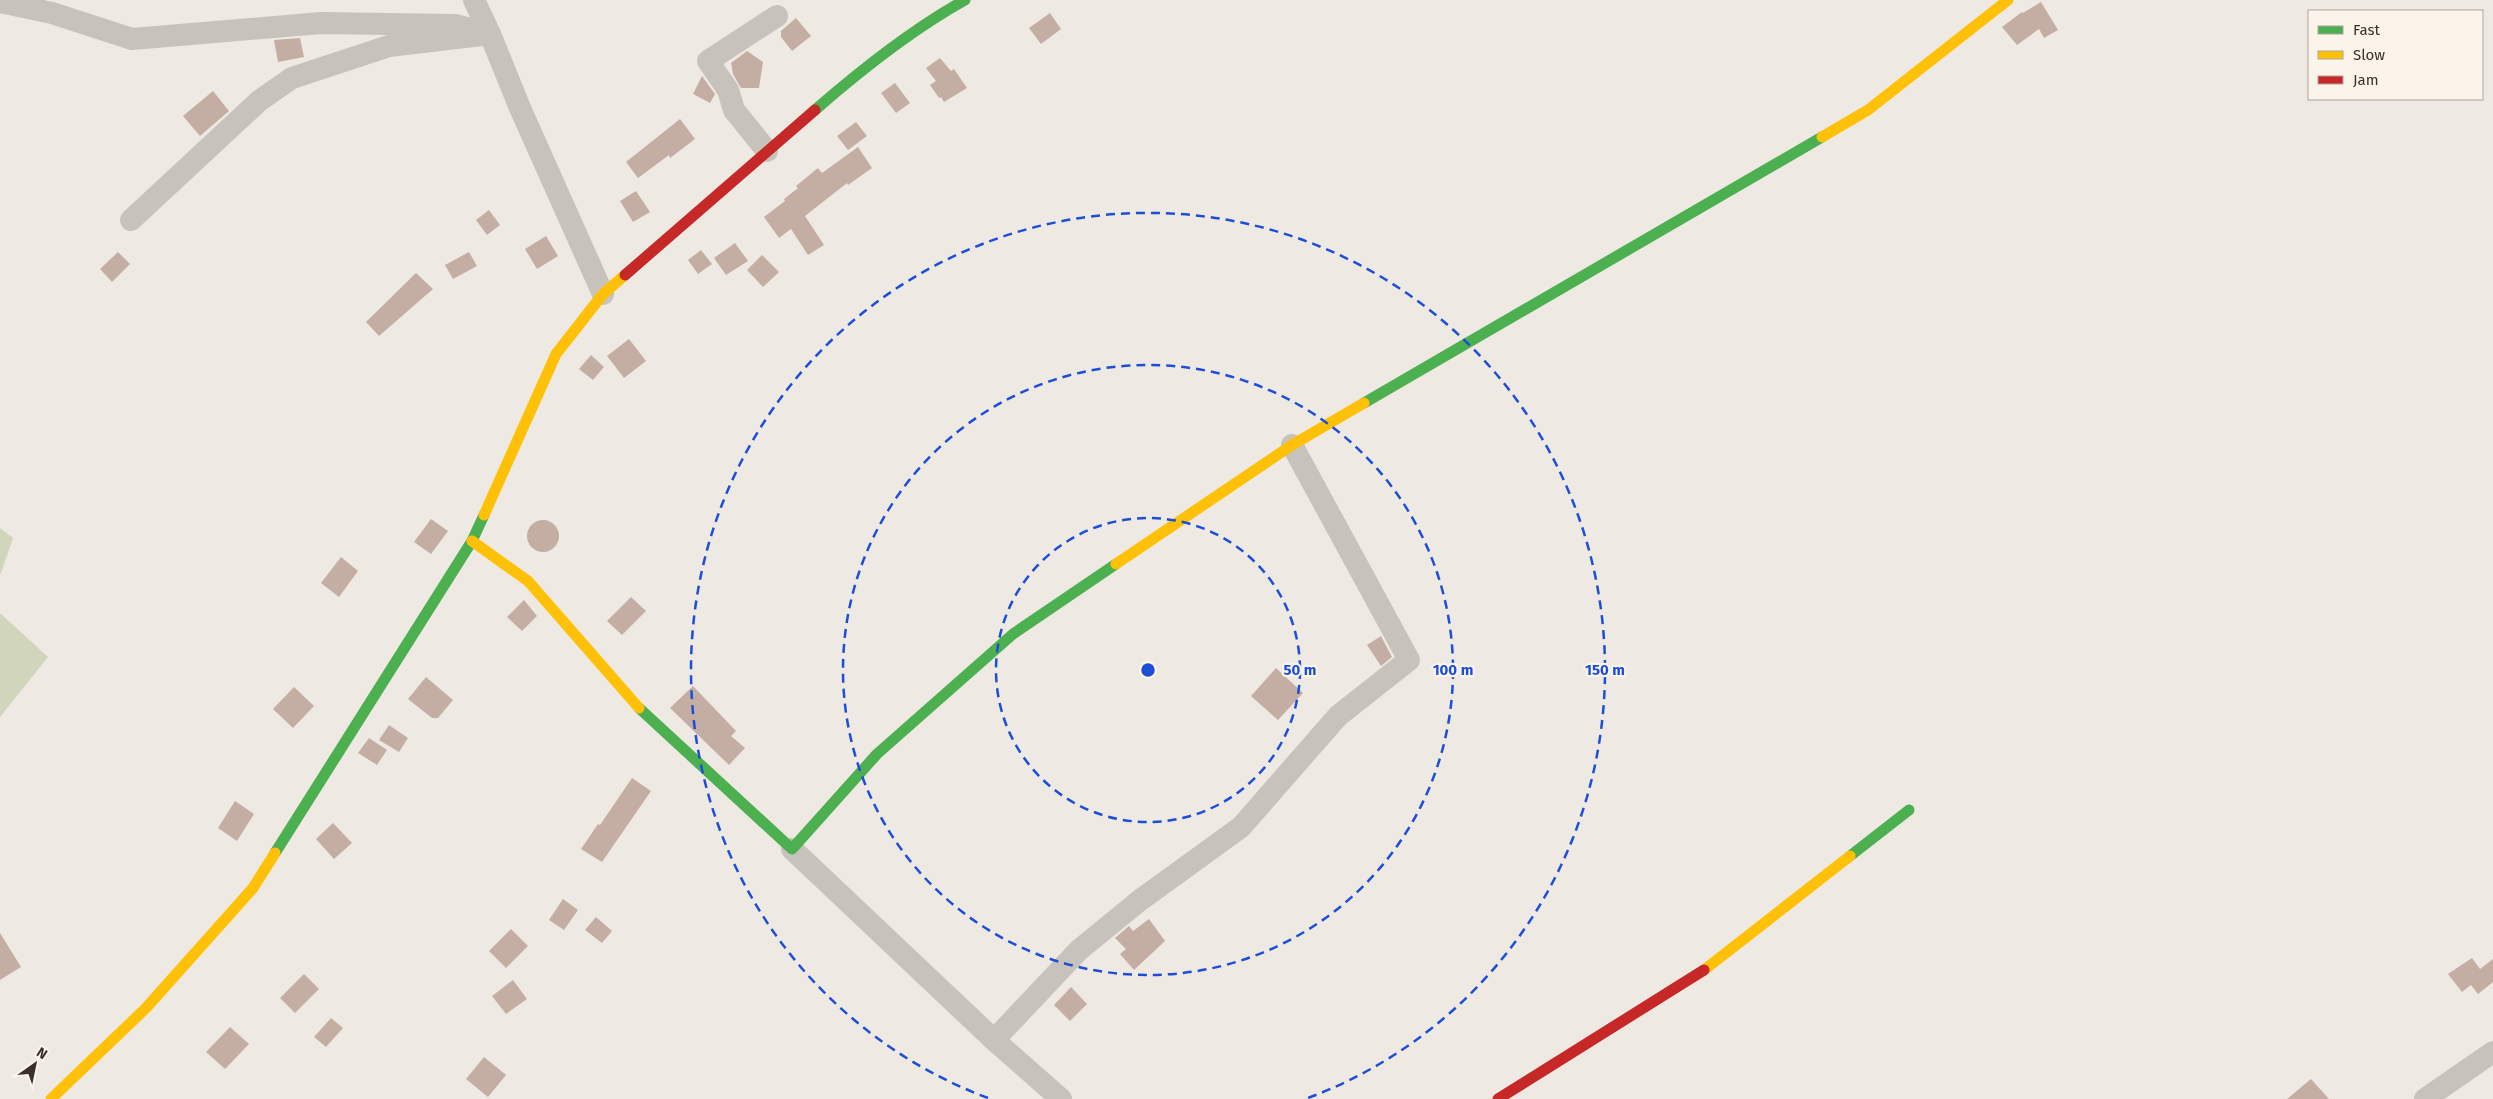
<svg xmlns="http://www.w3.org/2000/svg" width="2493" height="1099" font-family="'Fira Sans',sans-serif">
  <style>
    .green { fill: #d0d5bc }
    .building { fill: #c4aea4 }
    .lines { fill: none; stroke-linecap: round; stroke-linejoin: round }
    .street { stroke: #c8c2bc; stroke-width: 22 }
    .fast { stroke: #4caf50; stroke-width: 11 }
    .slow { stroke: #ffc107; stroke-width: 11 }
    .jam { stroke: #c62828; stroke-width: 11 }
    .ring { fill: none; stroke: #1d4ed8; stroke-width: 2.5; stroke-dasharray: 9 6 }
    .centre { fill: #1d4ed8; stroke: #fbf4eb; stroke-width: 2.5 }
    .ring-label { font-size: 15px; text-anchor: middle; font-weight: bold; fill: #1d4ed8; stroke: #fbf4eb; stroke-width: 4.5; stroke-linejoin: round; paint-order: stroke }
  </style>
  <rect width="100%" height="100%" fill="#efe9e3"/>
  <g class="green">
    <path d="M 0,528 L 13,538 L 0,576 Z"/>
    <path d="M 0,613 L 48,657 L 0,717 Z"/>
  </g>
  <g class="building">
    <path d="M 2041,2 L 2058,30 L 2044,38 L 2039,29 L 2017,45 L 2002,27 L 2022,12 L 2023,13 Z"/>
    <path d="M 1050,13 L 1061,29 L 1041,44 L 1029,28 Z"/>
    <path d="M 796,18 L 811,36 L 792,51 L 781,37 L 781,31 Z"/>
    <path d="M 300,38 L 304,57 L 278,62 L 274,40 Z"/>
    <path d="M 747,51 L 763,62 L 759,88 L 741,88 L 733,74 L 731,63 Z"/>
    <path d="M 940,58 L 951,71 L 954,69 L 967,88 L 944,102 L 941,97 L 939,98 L 930,85 L 936,81 L 926,68 Z"/>
    <path d="M 702,76 L 715,94 L 710,103 L 693,94 Z"/>
    <path d="M 895,83 L 910,103 L 896,113 L 881,93 Z"/>
    <path d="M 213,91 L 229,111 L 200,136 L 183,116 Z"/>
    <path d="M 680,119 L 695,139 L 670,158 L 669,155 L 638,178 L 626,162 Z"/>
    <path d="M 856,122 L 867,136 L 848,150 L 837,136 Z"/>
    <path d="M 858,147 L 872,168 L 848,185 L 847,183 L 805,216 L 824,245 L 808,255 L 791,229 L 779,238 L 764,217 L 785,201 L 784,199 L 798,188 L 796,186 L 818,168 L 822,173 Z"/>
    <path d="M 636,191 L 650,212 L 633,222 L 620,201 Z"/>
    <path d="M 489,210 L 500,225 L 487,235 L 476,220 Z"/>
    <path d="M 546,236 L 558,256 L 537,269 L 525,249 Z"/>
    <path d="M 735,243 L 748,261 L 726,275 L 714,258 Z"/>
    <path d="M 701,250 L 712,264 L 698,274 L 688,260 Z"/>
    <path d="M 118,252 L 130,264 L 112,282 L 100,269 Z"/>
    <path d="M 469,252 L 477,266 L 453,279 L 445,265 Z"/>
    <path d="M 762,255 L 779,272 L 763,287 L 747,270 Z"/>
    <path d="M 416,273 L 433,289 L 379,336 L 366,322 Z"/>
    <path d="M 629,339 L 646,361 L 624,378 L 607,356 Z"/>
    <path d="M 591,355 L 604,367 L 593,380 L 579,369 Z"/>
    <path d="M 431,519 L 448,531 L 431,554 L 414,542 Z"/>
    <circle cx="543" cy="536" r="16"/>
    <path d="M 341,557 L 358,571 L 339,597 L 321,583 Z"/>
    <path d="M 631,597 L 646,611 L 622,635 L 607,621 Z"/>
    <path d="M 524,600 L 537,616 L 522,631 L 507,617 Z"/>
    <path d="M 1381,636 L 1392,657 L 1381,666 L 1367,645 Z"/>
    <path d="M 1276,668 L 1303,693 L 1278,720 L 1251,696 Z"/>
    <path d="M 426,677 L 453,700 L 438,718 L 432,718 L 408,699 Z"/>
    <path d="M 693,686 L 736,731 L 731,736 L 745,748 L 729,765 L 670,708 Z"/>
    <path d="M 294,687 L 314,706 L 293,728 L 273,709 Z"/>
    <path d="M 389,725 L 408,738 L 399,752 L 379,740 Z"/>
    <path d="M 369,738 L 387,750 L 377,765 L 358,753 Z"/>
    <path d="M 632,778 L 651,791 L 602,862 L 581,849 L 598,824 L 600,825 Z"/>
    <path d="M 235,801 L 254,814 L 237,841 L 218,828 Z"/>
    <path d="M 333,823 L 352,843 L 334,859 L 316,839 Z"/>
    <path d="M 563,899 L 578,910 L 564,930 L 549,920 Z"/>
    <path d="M 596,917 L 612,931 L 602,943 L 585,930 Z"/>
    <path d="M 1149,919 L 1165,941 L 1134,970 L 1120,954 L 1126,949 L 1115,938 L 1129,926 L 1133,931 Z"/>
    <path d="M 511,929 L 528,946 L 506,968 L 489,951 Z"/>
    <path d="M 0,933 L 21,967 L 0,980 Z"/>
    <path d="M 2472,958 L 2480,969 L 2493,959 L 2493,982 L 2478,994 L 2471,985 L 2462,992 L 2448,974 Z"/>
    <path d="M 304,974 L 319,989 L 295,1013 L 280,998 Z"/>
    <path d="M 513,980 L 527,999 L 506,1014 L 492,996 Z"/>
    <path d="M 1071,987 L 1087,1004 L 1070,1021 L 1054,1005 Z"/>
    <path d="M 331,1018 L 343,1028 L 326,1047 L 314,1037 Z"/>
    <path d="M 230,1027 L 249,1044 L 225,1069 L 206,1052 Z"/>
    <path d="M 484,1057 L 506,1075 L 488,1097 L 466,1079 Z"/>
    <path d="M 2311,1079 L 2329,1099 L 2287,1099 Z"/>
  </g>
  <g class="lines">
    <g class="street">
      <path d="M 0,2 L 52,13 L 132,39 L 321,23 L 455,25 L 490,34 L 474,0"/>
      <path d="M 767,151 L 734,110 L 728,90 L 708,61 L 777,16"/>
      <path d="M 131,220 L 259,101 L 292,78 L 389,46 L 490,34 L 520,108 L 603,294"/>
      <path d="M 792,849 L 994,1040 L 1061,1099"/>
      <path d="M 994,1040 L 1079,950 L 1139,901 L 1241,827 L 1338,716 L 1409,660 L 1292,445"/>
      <path d="M 2425,1099 L 2493,1052"/>
    </g>
    <g class="fast">
      <path d="M 815,110 C 862,69 911,30 965,0"/>
      <path d="M 1364,403 L 1822,137"/>
      <path d="M 639,708 L 792,849 L 877,754 L 1013,634 L 1116,564"/>
      <path d="M 275,853 L 472,541 L 484,515"/>
      <path d="M 1850,856 L 1909,810"/>
    </g>
    <g class="slow">
      <path d="M 1822,137 L 1868,110 L 2008,0"/>
      <path d="M 484,515 L 556,354 L 603,294 L 625,275"/>
      <path d="M 472,541 L 528,581 L 639,708"/>
      <path d="M 1116,564 L 1292,445 L 1364,403"/>
      <path d="M 1704,970 L 1850,856"/>
      <path d="M 51,1099 L 146,1008 L 253,888 L 275,853"/>
    </g>
    <g class="jam">
      <path d="M 625,275 L 815,110"/>
      <path d="M 1498,1099 L 1704,970"/>
    </g>
  </g>
  <g class="ring">
    <circle cx="1148" cy="670" r="152"/>
    <circle cx="1148" cy="670" r="305"/>
    <path d="M988 1098A457 457 0 1 1 1308 1098"/>
  </g>
  <circle cx="1148" cy="670" r="8" class="centre"/>
  <g class="ring-label">
    <text x="1300" y="675">50 m</text>
    <text x="1453" y="675">100 m</text>
    <text x="1605" y="675">150 m</text>
  </g>
  <rect x="2308" y="10" width="175" height="90" fill="#fbf4eb" stroke="#aea59d"/>
  <rect x="2318" y="26" width="25" height="8" fill="#4caf50" stroke="#aea59d"/>
  <text x="2353" y="35" font-size="15" fill="#3a2f29">Fast</text>
  <rect x="2318" y="51" width="25" height="8" fill="#ffc107" stroke="#aea59d"/>
  <text x="2353" y="60" font-size="15" fill="#3a2f29">Slow</text>
  <rect x="2318" y="76" width="25" height="8" fill="#c62828" stroke="#aea59d"/>
  <text x="2353" y="85" font-size="15" fill="#3a2f29">Jam</text>
  <g transform="translate(35 1064) rotate(33)" stroke="#fbf4eb" stroke-width="4" paint-order="stroke">
  <path d="M0-4L9 19L0 12L-9 19Z" fill="#3a2f29"/>
  <text y="-8" font-size="14" font-weight="bold" text-anchor="middle" fill="#3a2f29">N</text>
  </g>
</svg>
